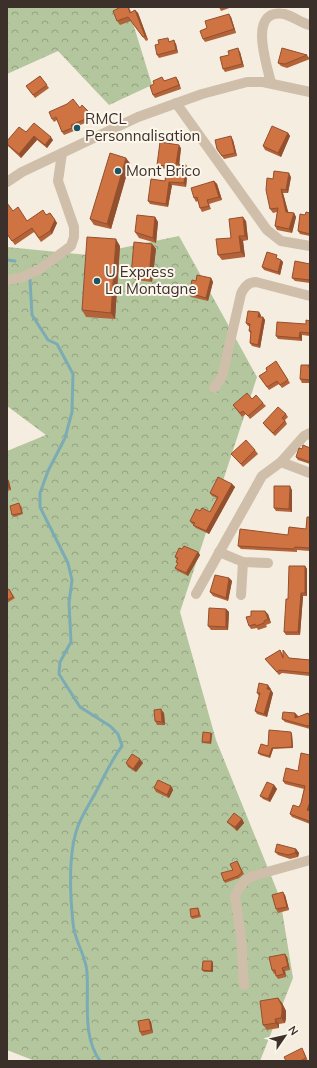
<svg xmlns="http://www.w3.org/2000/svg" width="317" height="1068" font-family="Mulish,sans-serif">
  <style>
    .forest { fill: url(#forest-crowns) }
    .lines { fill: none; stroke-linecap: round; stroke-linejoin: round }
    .stream { stroke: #7bacb5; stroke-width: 3 }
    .minor { stroke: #cfbea9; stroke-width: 10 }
    .tertiary { stroke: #cfbea9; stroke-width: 10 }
    .wall { fill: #b36339 }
    .shaded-wall { fill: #92502e }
    .building { fill: #d07342; stroke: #92502e }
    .poi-dot { fill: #1b5561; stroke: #fcf6ec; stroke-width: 1.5 }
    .labels { text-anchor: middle; stroke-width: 4; stroke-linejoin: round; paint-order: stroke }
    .poi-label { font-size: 15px; fill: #3b312a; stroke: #fcf6ec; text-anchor: start }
  </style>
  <defs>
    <pattern id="forest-crowns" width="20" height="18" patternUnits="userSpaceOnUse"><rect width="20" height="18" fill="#b4c69d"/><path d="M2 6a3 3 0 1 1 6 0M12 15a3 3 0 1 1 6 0" fill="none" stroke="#94a180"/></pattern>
  </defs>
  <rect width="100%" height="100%" fill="#f5eddf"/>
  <g class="forest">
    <path d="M 7,7 L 128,7 L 152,85 L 109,105 L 58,51 L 7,74 Z"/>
    <path d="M 179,236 L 257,377 L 180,612 L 216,740 L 280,898 L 293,978 L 260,1061 L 35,1061 L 7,1050 L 7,451 L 46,435 L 7,406 L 7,247 L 88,255 Z"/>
  </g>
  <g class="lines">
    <g class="stream">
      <path d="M 7,260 L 15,261"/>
      <path d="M 30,280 L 32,315 L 48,340 L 57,344 L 73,374 L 72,412 L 65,438 L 48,471 L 40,493 L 40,507 L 68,563 L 72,580 L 69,603 L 71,642 L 60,662 L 59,674 L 80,707 L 110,726 L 118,734 L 122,746 C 112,759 106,773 98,788 C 92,800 83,813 78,826 C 68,853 70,894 73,923 C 74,940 86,956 87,972 C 89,1002 82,1036 100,1061"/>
    </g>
    <g class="minor">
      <path d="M 271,83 C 267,65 247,8 284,14 C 293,16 301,23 310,25"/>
      <path d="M 176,103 L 267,230 L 281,241 L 310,246"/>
      <path d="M 214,388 L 222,377 L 241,294 C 244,287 248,282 256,282 L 310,296"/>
      <path d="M 281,462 L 310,473"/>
      <path d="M 219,552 L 243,562 L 268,563"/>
      <path d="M 196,594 L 262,476 L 281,462 L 304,436 L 310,433"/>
      <path d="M 241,595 L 243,562"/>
      <path d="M 244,985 L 241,936 L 235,896 L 239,888 L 246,880 L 253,876 L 310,860"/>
    </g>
    <g class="tertiary">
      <path d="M 7,182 L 22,172 L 138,117 L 202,94 L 247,82 L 263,82 L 310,92"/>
      <path d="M 7,280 L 23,277 L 40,269 L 71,246 L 74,237 L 74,227 L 58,181 L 62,153"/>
    </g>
  </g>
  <g class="wall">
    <path d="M 119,7 L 129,7 L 131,12 L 135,10 L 138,13 L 148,40 L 146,41 L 131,21 L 120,25 L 117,21 L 119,8 Z"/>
    <path d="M 219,7 L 232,7 L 221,11 Z"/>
    <path d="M 231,17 L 236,33 L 205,42 L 203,39 L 207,28 Z"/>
    <path d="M 170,41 L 176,44 L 178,53 L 159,58 L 157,55 Z"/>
    <path d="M 240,52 L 244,67 L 225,72 L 223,69 L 229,55 Z"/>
    <path d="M 307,55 L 310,59 L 287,68 L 281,66 L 278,63 Z"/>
    <path d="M 40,76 L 49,88 L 35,98 L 26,86 Z"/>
    <path d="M 165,80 L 178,80 L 181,89 L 155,98 L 153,95 Z"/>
    <path d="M 80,108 L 93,116 L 95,119 L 73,128 L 74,131 L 64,135 L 62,132 L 57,120 L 54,122 L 52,119 Z"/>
    <path d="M 26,132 L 53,140 L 47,148 L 37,140 L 21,158 L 8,146 L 7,145 L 7,141 Z"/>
    <path d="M 288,133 L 290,136 L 281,157 L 265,150 L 263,146 Z"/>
    <path d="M 233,140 L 237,156 L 224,159 L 217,149 Z"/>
    <path d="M 181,148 L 179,164 L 188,168 L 186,187 L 172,185 L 168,207 L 150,204 L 148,201 L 165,181 L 167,169 L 159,168 L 157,165 Z"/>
    <path d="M 130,163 L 111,229 L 94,225 L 90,219 Z"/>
    <path d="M 291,177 L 288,193 L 283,193 L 288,212 L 294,213 L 296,217 L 292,233 L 277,230 L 275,226 L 277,212 L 273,213 L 270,209 L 273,179 Z"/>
    <path d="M 214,181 L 217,184 L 222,200 L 209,204 L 211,209 L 202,212 L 200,208 L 198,201 L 196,202 L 194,198 Z"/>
    <path d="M 13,211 L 27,221 L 46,215 L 50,213 L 57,223 L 52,234 L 41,242 L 34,232 L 15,245 L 7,234 Z"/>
    <path d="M 310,213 L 310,236 L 300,234 L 298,231 L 305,215 Z"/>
    <path d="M 155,217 L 158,222 L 156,243 L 139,238 L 135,232 Z"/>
    <path d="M 246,221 L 248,240 L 243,241 L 245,257 L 222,260 L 218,255 L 231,238 Z"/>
    <path d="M 152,244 L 156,249 L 152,282 L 135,280 L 131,275 Z"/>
    <path d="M 120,246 L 115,319 L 86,317 L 82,310 Z"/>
    <path d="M 279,258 L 279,259 L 283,262 L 280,275 L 264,270 L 262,267 Z"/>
    <path d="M 310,264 L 310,283 L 295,281 L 292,278 Z"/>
    <path d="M 211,278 L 213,282 L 208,301 L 191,297 L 189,293 L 196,281 Z"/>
    <path d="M 261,315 L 260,317 L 263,317 L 265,320 L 260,348 L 252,346 L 250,343 L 251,334 L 249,331 L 249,326 L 248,326 L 246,323 Z"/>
    <path d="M 310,321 L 310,336 L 302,335 L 302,341 L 278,339 L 276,336 L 306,324 Z"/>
    <path d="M 276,361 L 290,383 L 282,388 L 279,384 L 269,390 L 259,376 L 267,371 Z"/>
    <path d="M 309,365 L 310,367 L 310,383 L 302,383 L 300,379 Z"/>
    <path d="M 252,399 L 263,403 L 266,406 L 250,419 L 246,414 L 242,417 L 233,405 Z"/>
    <path d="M 286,414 L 288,417 L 285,420 L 287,424 L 275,436 L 265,426 L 263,423 Z"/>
    <path d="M 310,448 L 310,464 L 298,460 L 296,457 L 302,449 Z"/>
    <path d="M 255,450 L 258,454 L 243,467 L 231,454 Z"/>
    <path d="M 7,478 L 9,481 L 11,490 L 7,491 Z"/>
    <path d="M 232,484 L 235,487 L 209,534 L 196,528 L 193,525 L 194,524 L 192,524 L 190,521 L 200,511 L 210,512 L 217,498 L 212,496 L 210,493 Z"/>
    <path d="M 292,490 L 292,512 L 276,511 L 274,508 Z"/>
    <path d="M 21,505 L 23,514 L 14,517 L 12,515 Z"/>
    <path d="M 310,517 L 310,551 L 297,550 L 297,552 L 241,549 L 238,546 L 288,535 L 306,529 Z"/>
    <path d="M 182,549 L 198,552 L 200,555 L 188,576 L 178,571 L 175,568 L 178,564 L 176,562 L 177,560 L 175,557 Z"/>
    <path d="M 305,566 L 307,569 L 307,596 L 303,596 L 300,635 L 286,635 L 284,632 L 288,599 Z"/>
    <path d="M 229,578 L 232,581 L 228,601 L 213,596 L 210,592 Z"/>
    <path d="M 9,589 L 15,598 L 7,603 L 7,590 Z"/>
    <path d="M 226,609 L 229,612 L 228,630 L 211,630 L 208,626 Z"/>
    <path d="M 268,614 L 271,623 L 266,625 L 267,627 L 258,630 L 257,628 L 251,629 L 249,626 Z"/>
    <path d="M 280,650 L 283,655 L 289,658 L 310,660 L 310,676 L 282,673 L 279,675 L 265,659 Z"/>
    <path d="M 271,689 L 270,690 L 273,693 L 267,717 L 257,714 L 255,711 L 259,696 L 257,693 Z"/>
    <path d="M 164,713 L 165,725 L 157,725 L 155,721 Z"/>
    <path d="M 295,713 L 298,716 L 298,717 L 308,713 L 310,716 L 310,729 L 285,722 L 282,719 Z"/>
    <path d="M 211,733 L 212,734 L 211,744 L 203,743 L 202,742 Z"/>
    <path d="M 292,734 L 293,748 L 273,749 L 270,758 L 260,755 L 258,753 L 268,746 Z"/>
    <path d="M 310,755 L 310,824 L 292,817 L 290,814 L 299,807 L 301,803 L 304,789 L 285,784 L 283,781 L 298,771 Z"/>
    <path d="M 126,763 L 143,763 L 136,772 L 128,767 Z"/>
    <path d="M 274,785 L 277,789 L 270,802 L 263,799 L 260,796 Z"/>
    <path d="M 171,786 L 173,790 L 169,798 L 156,792 L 154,788 Z"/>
    <path d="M 242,819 L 244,823 L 237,831 L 230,825 L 227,822 Z"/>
    <path d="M 296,849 L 299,853 L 298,857 L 290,859 L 278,855 L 275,852 Z"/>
    <path d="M 238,862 L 244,874 L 239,878 L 225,883 L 224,881 Z"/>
    <path d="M 285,895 L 289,910 L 278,913 L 276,909 Z"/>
    <path d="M 198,908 L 199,910 L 201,917 L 192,919 L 191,917 Z"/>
    <path d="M 285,954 L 287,957 L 290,970 L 285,971 L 286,977 L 278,979 L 276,976 L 276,973 L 274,974 L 272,970 Z"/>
    <path d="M 212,961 L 213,963 L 213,972 L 204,972 L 202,970 Z"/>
    <path d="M 278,998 L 282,1003 L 286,1011 L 286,1018 L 285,1023 L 279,1024 L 279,1028 L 267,1030 L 263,1025 Z"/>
    <path d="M 149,1019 L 151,1022 L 153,1033 L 142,1036 L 140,1032 Z"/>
    <path d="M 304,1052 L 308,1061 L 286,1061 Z"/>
  </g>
  <g class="shaded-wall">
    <path d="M 135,10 L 138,13 L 148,40 L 145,36 Z"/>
    <path d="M 229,14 L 231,17 L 236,33 L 234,29 Z"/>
    <path d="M 174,40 L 176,44 L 178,53 L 176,50 Z"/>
    <path d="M 238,48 L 240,52 L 244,67 L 242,64 Z"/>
    <path d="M 176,77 L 178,80 L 181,89 L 179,85 Z"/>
    <path d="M 288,133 L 290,136 L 281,157 L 278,153 Z"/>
    <path d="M 34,136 L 37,140 L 21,158 L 19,154 Z"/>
    <path d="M 231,136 L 233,140 L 237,156 L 235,153 Z"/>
    <path d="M 51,137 L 53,140 L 47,148 L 45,145 Z"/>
    <path d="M 179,145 L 181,148 L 179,167 L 176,164 Z"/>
    <path d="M 126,158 L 130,163 L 111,229 L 107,224 Z"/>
    <path d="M 186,165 L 188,168 L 186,187 L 184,183 Z"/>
    <path d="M 289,173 L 291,177 L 288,193 L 286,190 Z"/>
    <path d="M 214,181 L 217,184 L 222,200 L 219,197 Z"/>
    <path d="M 169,182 L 172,185 L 168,207 L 166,204 Z"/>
    <path d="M 281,189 L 283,193 L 289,215 L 286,212 Z"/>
    <path d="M 294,213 L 296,217 L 292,233 L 289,229 Z"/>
    <path d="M 155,217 L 158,222 L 156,243 L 153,238 Z"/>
    <path d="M 243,217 L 246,221 L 248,240 L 245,236 Z"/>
    <path d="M 55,220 L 57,223 L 52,234 L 50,231 Z"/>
    <path d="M 239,236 L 243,241 L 245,257 L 241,252 Z"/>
    <path d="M 116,239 L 120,246 L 115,319 L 111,313 Z"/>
    <path d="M 152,244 L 156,249 L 152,282 L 149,277 Z"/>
    <path d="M 281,260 L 283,262 L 280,275 L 278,272 Z"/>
    <path d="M 211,278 L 213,282 L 208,301 L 206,298 Z"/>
    <path d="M 259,312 L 261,315 L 260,320 L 258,317 Z"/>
    <path d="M 263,317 L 265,320 L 260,348 L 258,345 Z"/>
    <path d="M 300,332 L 302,335 L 302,341 L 299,338 Z"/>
    <path d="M 7,478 L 9,481 L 11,490 L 8,487 Z"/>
    <path d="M 232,484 L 235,487 L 209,534 L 206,531 Z"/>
    <path d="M 290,486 L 292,490 L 292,512 L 289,509 Z"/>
    <path d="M 198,552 L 200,555 L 188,576 L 186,573 Z"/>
    <path d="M 305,566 L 307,569 L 307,596 L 305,593 Z"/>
    <path d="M 229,578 L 232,581 L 228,601 L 226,598 Z"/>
    <path d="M 301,593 L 303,596 L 300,635 L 298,632 Z"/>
    <path d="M 226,609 L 229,612 L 228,630 L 226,627 Z"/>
    <path d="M 265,611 L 268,614 L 271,623 L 268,619 Z"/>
    <path d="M 268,685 L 271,689 L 270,692 L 267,689 Z"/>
    <path d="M 271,690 L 273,693 L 267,717 L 264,714 Z"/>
    <path d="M 161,709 L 164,713 L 165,725 L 162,722 Z"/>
    <path d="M 295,713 L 298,716 L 297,722 L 295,718 Z"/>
    <path d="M 291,732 L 292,734 L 293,748 L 292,747 Z"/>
    <path d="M 211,733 L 212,734 L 211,744 L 210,742 Z"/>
    <path d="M 272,748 L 273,749 L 270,758 L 269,756 Z"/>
    <path d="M 140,759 L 143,763 L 136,772 L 133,769 Z"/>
    <path d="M 274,785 L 277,789 L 270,802 L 268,799 Z"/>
    <path d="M 171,786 L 173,790 L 169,798 L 167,795 Z"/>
    <path d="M 310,802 L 310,813 L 307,810 Z"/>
    <path d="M 242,819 L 244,823 L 237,831 L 235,827 Z"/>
    <path d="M 296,849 L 299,853 L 298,857 L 295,853 Z"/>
    <path d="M 283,892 L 285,895 L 289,910 L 287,907 Z"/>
    <path d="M 285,954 L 287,957 L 290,970 L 288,966 Z"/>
    <path d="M 212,961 L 213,963 L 213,972 L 211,971 Z"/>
    <path d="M 282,968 L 285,971 L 286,977 L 284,974 Z"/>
    <path d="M 278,998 L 282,1003 L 286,1011 L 286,1018 L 285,1023 L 281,1018 Z"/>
    <path d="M 149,1019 L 151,1022 L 153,1033 L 151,1030 Z"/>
    <path d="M 275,1019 L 279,1024 L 279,1028 L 276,1023 Z"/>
  </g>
  <g class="building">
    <path d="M 119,7 L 128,7 L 130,13 L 135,10 L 145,36 L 143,37 L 128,17 L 117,21 L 113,11 L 119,8 Z"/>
    <path d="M 229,14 L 234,29 L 203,39 L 200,31 L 207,28 L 205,21 Z"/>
    <path d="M 168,38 L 169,42 L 174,40 L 176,50 L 157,55 L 155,45 L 159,44 L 158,40 Z"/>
    <path d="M 238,48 L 242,64 L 223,69 L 220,57 L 229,55 L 228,51 Z"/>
    <path d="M 282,48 L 307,55 L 285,64 L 278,63 Z"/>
    <path d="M 40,76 L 47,85 L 33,95 L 26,86 Z"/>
    <path d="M 162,77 L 164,81 L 176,77 L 179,85 L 153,95 L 150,86 L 154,84 L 153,81 Z"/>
    <path d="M 73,99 L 80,108 L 82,105 L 93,116 L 71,125 L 72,128 L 62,132 L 56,117 L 52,119 L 49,112 L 67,104 Z"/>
    <path d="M 34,123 L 51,137 L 45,145 L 34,136 L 19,154 L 7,144 L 7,141 L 19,127 L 26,132 Z"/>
    <path d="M 272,126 L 288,133 L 278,153 L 263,146 Z"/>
    <path d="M 231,136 L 235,153 L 222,156 L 217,149 L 215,140 Z"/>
    <path d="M 160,142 L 179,145 L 176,164 L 186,165 L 184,183 L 169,182 L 166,204 L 148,201 L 151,179 L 165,181 L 167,166 L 157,165 Z"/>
    <path d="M 110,153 L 126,158 L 107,224 L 90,219 Z"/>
    <path d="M 274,171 L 289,173 L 286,190 L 281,189 L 286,212 L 294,213 L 289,229 L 275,226 L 278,208 L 270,209 L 266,190 L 267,178 L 273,179 Z"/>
    <path d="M 214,181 L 219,197 L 207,200 L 209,206 L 200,208 L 197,197 L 194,198 L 191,188 Z"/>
    <path d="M 7,203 L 13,211 L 18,207 L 27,221 L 43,210 L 46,215 L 50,213 L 55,220 L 50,231 L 39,238 L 32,228 L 12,241 L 7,234 Z"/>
    <path d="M 306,212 L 310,213 L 310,234 L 298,231 L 300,214 L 305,215 Z"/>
    <path d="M 137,215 L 155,217 L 153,238 L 135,232 Z"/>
    <path d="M 243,217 L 245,236 L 239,236 L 241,252 L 218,255 L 216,239 L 231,238 L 229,219 Z"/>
    <path d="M 87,237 L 116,239 L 111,313 L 82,310 Z"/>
    <path d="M 134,242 L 152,244 L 149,277 L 131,275 Z"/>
    <path d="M 267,252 L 277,255 L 276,258 L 281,260 L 278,272 L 262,267 Z"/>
    <path d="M 295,261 L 310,264 L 310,280 L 292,278 Z"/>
    <path d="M 197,275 L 211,278 L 206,298 L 189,293 L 192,280 L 196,281 Z"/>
    <path d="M 248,311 L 259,312 L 258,317 L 263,317 L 258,345 L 250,343 L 251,331 L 249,331 L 250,324 L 246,323 Z"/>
    <path d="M 306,320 L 310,321 L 310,333 L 300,332 L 299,338 L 276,336 L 277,322 L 306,324 Z"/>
    <path d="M 276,361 L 288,380 L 280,385 L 277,381 L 267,387 L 259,376 L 267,371 L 266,368 Z"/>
    <path d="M 301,365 L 309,365 L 309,368 L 310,368 L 310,380 L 300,379 Z"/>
    <path d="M 247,393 L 252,399 L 256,395 L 263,403 L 248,416 L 243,411 L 240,413 L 233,405 Z"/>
    <path d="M 278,407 L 286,414 L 282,418 L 285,421 L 273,433 L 263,423 Z"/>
    <path d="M 246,440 L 255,450 L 241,464 L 231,454 Z"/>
    <path d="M 303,445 L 310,448 L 310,462 L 296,457 L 299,448 L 302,449 Z"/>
    <path d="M 218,477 L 232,484 L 206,531 L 193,525 L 195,523 L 190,521 L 196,509 L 200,511 L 202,508 L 210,512 L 218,497 L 210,493 Z"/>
    <path d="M 7,480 L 8,487 L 7,487 Z"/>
    <path d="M 274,486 L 290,486 L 289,509 L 274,508 Z"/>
    <path d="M 19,503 L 22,513 L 12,515 L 10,506 Z"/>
    <path d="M 307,517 L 310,517 L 310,548 L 295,547 L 294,549 L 238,546 L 240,529 L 288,535 L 289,527 L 306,529 Z"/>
    <path d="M 184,546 L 198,552 L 186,573 L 175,568 L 178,563 L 176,562 L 178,558 L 175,557 L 179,548 L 182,549 Z"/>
    <path d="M 289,566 L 305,566 L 305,593 L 301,593 L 298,632 L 284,632 L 286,599 L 288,599 Z"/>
    <path d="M 215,575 L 229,578 L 226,598 L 210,592 Z"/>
    <path d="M 9,589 L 13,597 L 7,600 L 7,590 Z"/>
    <path d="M 209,608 L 226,609 L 226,627 L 208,626 Z"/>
    <path d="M 251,611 L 265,611 L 268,619 L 264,621 L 264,623 L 256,626 L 255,624 L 249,626 L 246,617 L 251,616 Z"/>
    <path d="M 280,650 L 283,658 L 283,650 L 289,658 L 310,660 L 310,673 L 279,670 L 277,672 L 265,659 Z"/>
    <path d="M 259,683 L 268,685 L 267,689 L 271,690 L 264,714 L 255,711 L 260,693 L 257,693 Z"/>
    <path d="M 161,709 L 162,722 L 155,721 L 154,710 Z"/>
    <path d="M 283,712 L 295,713 L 295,718 L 308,713 L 310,717 L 310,725 L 307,726 L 282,719 Z"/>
    <path d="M 269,730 L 291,732 L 292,747 L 272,748 L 269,756 L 258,753 L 261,744 L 268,746 Z"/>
    <path d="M 203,732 L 211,733 L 210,742 L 202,742 Z"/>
    <path d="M 301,753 L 310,755 L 310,802 L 307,810 L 310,811 L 310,818 L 309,821 L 290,814 L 293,805 L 299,807 L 301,803 L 305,786 L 283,781 L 286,768 L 298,771 Z"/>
    <path d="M 132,754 L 140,759 L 133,769 L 126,763 Z"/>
    <path d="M 158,780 L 171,786 L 167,795 L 154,788 Z"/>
    <path d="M 267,782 L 274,785 L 268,799 L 260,796 Z"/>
    <path d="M 234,813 L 242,819 L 235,827 L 227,822 Z"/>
    <path d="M 277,844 L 296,849 L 295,853 L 288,855 L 275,852 Z"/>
    <path d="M 237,861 L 242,872 L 238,876 L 224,881 L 221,873 L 233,870 L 230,864 Z"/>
    <path d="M 283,892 L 287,907 L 276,909 L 272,895 Z"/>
    <path d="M 198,908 L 199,915 L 191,917 L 190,909 Z"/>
    <path d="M 285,954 L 288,966 L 282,968 L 284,974 L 276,976 L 275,970 L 272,970 L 269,957 Z"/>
    <path d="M 203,961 L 212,961 L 211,971 L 202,970 Z"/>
    <path d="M 278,998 L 282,1006 L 282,1013 L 281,1018 L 275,1019 L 276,1023 L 263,1025 L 260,1001 Z"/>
    <path d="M 149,1019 L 151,1030 L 140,1032 L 138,1021 Z"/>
    <path d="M 302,1048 L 306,1058 L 300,1061 L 286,1061 L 284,1057 Z"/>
  </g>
  <g class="poi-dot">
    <circle cx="77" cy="128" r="4"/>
    <circle cx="118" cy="171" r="4"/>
    <circle cx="97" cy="281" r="4"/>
  </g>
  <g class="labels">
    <g class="poi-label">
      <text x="85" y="124">RMCL<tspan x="85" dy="17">Personnalisation</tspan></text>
      <text x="126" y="176">Mont Brico</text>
      <text x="105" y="277">U Express<tspan x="105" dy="17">La Montagne</tspan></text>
    </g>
  </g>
  <rect width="317" height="1068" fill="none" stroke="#3b312a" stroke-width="16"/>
  <g transform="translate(285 1036) rotate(56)" stroke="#fcf6ec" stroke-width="3" paint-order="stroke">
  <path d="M0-3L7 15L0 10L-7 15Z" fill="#3b312a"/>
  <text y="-6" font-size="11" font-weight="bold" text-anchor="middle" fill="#3b312a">N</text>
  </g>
</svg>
